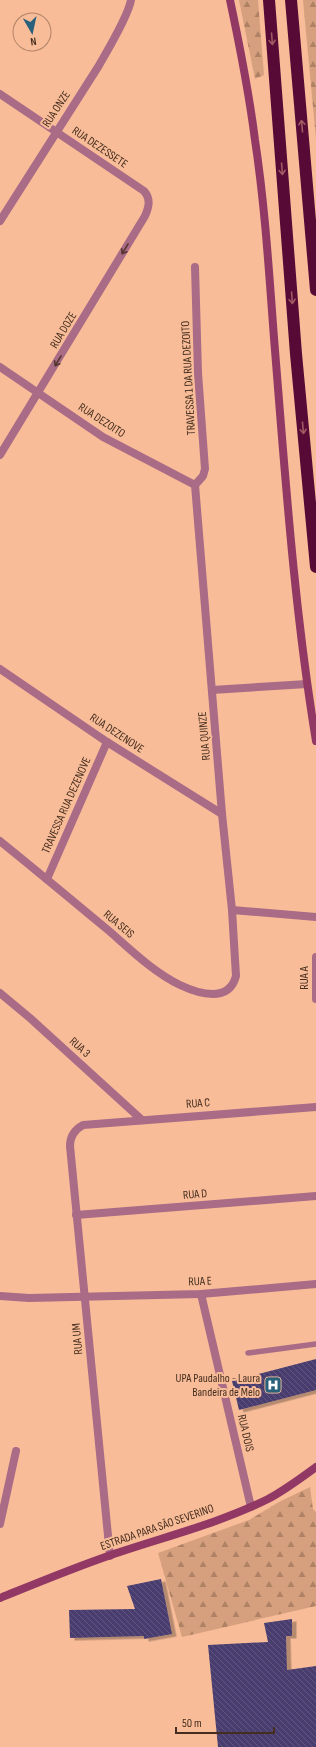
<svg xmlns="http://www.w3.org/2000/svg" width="316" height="1747" font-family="'Sofia Sans Condensed',sans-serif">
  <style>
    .forest { fill: url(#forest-firs) }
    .building { fill: url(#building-back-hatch); filter: url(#shadow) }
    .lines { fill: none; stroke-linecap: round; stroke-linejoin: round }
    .lane { stroke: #a96b86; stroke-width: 5.5 }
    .street { stroke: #a96b86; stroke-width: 8 }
    .secondary { stroke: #923865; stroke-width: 8 }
    .highway { stroke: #570a36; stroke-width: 12 }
    .oneway { stroke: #9f5a62 }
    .oneway2 { stroke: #54372e }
    .labels { text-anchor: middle; stroke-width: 4; stroke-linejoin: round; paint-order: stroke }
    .street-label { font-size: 12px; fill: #452e1f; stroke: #f8bc98 }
    .poi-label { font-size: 12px; fill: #452e1f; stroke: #f8bc98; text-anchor: end }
  </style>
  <defs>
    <pattern id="forest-firs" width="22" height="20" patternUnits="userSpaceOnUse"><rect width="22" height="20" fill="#d69f7d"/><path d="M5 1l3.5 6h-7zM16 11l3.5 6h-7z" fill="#af8266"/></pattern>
    <pattern id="building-back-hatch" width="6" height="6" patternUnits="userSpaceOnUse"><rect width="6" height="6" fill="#483d6f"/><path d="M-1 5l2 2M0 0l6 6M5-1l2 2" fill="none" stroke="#61577e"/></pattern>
    <filter id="shadow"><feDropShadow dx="4.5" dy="2.5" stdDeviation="0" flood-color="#0004"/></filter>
  </defs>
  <rect width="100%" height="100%" fill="#f8bc98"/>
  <g class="forest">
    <path d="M 239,0 L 258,0 L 264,75 L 255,79 Z"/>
    <path d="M 303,0 L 316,0 L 316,139 Z"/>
    <path d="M 310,1487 L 313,1509 L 316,1512 L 316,1606 L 182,1637 L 158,1553 L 249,1520 L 279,1502 Z"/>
  </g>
  <g class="building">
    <path d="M 316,1359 L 316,1390 L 239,1410 L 232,1381 Z"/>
    <path d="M 161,1579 L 172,1634 L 144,1639 L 144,1636 L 70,1638 L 69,1610 L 135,1609 L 127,1586 Z"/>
    <path d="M 292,1619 L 292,1636 L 286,1636 L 287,1670 L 316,1666 L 316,1747 L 218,1747 L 208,1645 L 268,1642 L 264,1623 Z"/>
  </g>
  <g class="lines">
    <path class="lane" d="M 248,1353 L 316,1344"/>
    <g class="street">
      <path d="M 0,94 L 144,191 C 151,199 149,207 145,216 L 0,455"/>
      <path d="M 0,221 L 98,67 C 107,51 128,17 131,0"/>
      <path d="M 0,367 L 103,437 L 195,485"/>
      <path d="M 195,485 L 203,476 L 205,469 L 198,373 L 195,267"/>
      <path d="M 0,669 L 107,742 L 222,814"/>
      <path d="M 212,690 L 307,684"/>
      <path d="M 0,841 C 36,870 72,900 108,930 C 130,949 153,972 180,985 C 199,994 229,1003 236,976 L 232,910 L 222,814 L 195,485"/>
      <path d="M 47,879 L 107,742"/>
      <path d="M 232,910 L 316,917"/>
      <path d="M 316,957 L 316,999"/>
      <path d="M 0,993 L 30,1018 L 142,1120"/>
      <path d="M 76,1215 L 316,1196"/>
      <path d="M 201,1294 L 251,1507"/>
      <path d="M 0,1296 L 29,1298 L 201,1294 L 316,1284"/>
      <path d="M 0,1524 L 16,1451"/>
      <path d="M 110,1556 L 70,1146 C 70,1137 74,1130 83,1125 L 316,1107"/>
    </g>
    <g class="secondary">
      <path d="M 230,0 C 240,47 249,93 255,140 C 265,206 269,272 274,338 C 285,473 294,608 316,741"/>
      <path d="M 0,1598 C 37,1583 73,1568 111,1555 C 163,1537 218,1524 268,1499 C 285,1490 301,1478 316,1467"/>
    </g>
    <g class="highway">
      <path d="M 269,0 L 296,354 L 316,567"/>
      <path d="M 291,0 L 316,290"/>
    </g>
  </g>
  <defs><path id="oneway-shaft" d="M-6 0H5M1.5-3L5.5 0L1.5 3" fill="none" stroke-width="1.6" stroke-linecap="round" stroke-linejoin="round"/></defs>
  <g class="oneway">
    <use href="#oneway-shaft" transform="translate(272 39) rotate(86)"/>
    <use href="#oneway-shaft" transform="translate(302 126) rotate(-95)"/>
    <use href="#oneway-shaft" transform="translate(282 169) rotate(86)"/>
    <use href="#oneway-shaft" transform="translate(292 298) rotate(86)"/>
    <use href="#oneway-shaft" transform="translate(303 428) rotate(85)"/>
  </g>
  <g class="oneway2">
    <use href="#oneway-shaft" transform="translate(125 249) rotate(121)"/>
    <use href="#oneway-shaft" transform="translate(58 361) rotate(121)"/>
  </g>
  <defs>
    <g id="hospital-square" transform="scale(0.9)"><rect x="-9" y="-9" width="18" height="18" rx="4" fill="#29607b" stroke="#f8bc98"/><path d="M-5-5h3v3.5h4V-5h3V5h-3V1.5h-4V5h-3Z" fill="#fff"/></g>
  </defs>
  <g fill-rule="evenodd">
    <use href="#hospital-square" x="273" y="1385"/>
  </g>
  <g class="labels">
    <g class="street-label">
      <text transform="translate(56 109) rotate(-57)" y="4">RUA ONZE</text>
      <text transform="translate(100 147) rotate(34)" y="4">RUA DEZESSETE</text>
      <text transform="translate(63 330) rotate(-59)" y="4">RUA DOZE</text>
      <text transform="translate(188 378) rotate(-93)" y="4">TRAVESSA 1 DA RUA DEZOITO</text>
      <text transform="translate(102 420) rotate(33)" y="4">RUA DEZOITO</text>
      <text transform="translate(117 733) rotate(33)" y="4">RUA DEZENOVE</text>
      <text transform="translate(204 736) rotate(-95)" y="4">RUA QUINZE</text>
      <text transform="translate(66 805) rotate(-66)" y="4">TRAVESSA RUA DEZENOVE</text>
      <text transform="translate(119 924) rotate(40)" y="4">RUA SEIS</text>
      <text transform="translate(304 978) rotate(-90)" y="4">RUA A</text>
      <text transform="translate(80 1047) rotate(42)" y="4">RUA 3</text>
      <text transform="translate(198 1103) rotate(-4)" y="4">RUA C</text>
      <text transform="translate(195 1194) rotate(-5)" y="4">RUA D</text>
      <text transform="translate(200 1281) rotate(-3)" y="4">RUA E</text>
      <text transform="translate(77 1339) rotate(-95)" y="4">RUA UM</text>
      <text transform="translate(246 1433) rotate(77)" y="4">RUA DOIS</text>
      <text transform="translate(157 1527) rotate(-19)" y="4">ESTRADA PARA SÃO SEVERINO</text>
    </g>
    <g class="poi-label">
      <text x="260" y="1382">UPA Paudalho - Laura<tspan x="260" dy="14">Bandeira de Melo</tspan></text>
    </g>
  </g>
  <g transform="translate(32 32) rotate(171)"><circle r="19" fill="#f8bc98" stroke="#b08368"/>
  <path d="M0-3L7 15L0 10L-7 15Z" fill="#29607b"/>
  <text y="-6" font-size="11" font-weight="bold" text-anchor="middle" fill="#452e1f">N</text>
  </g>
  <path d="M176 1727v6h98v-6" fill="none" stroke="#452e1f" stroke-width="2"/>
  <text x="182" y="1727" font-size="12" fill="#452e1f" stroke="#f8bc98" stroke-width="3" paint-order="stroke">50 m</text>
</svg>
